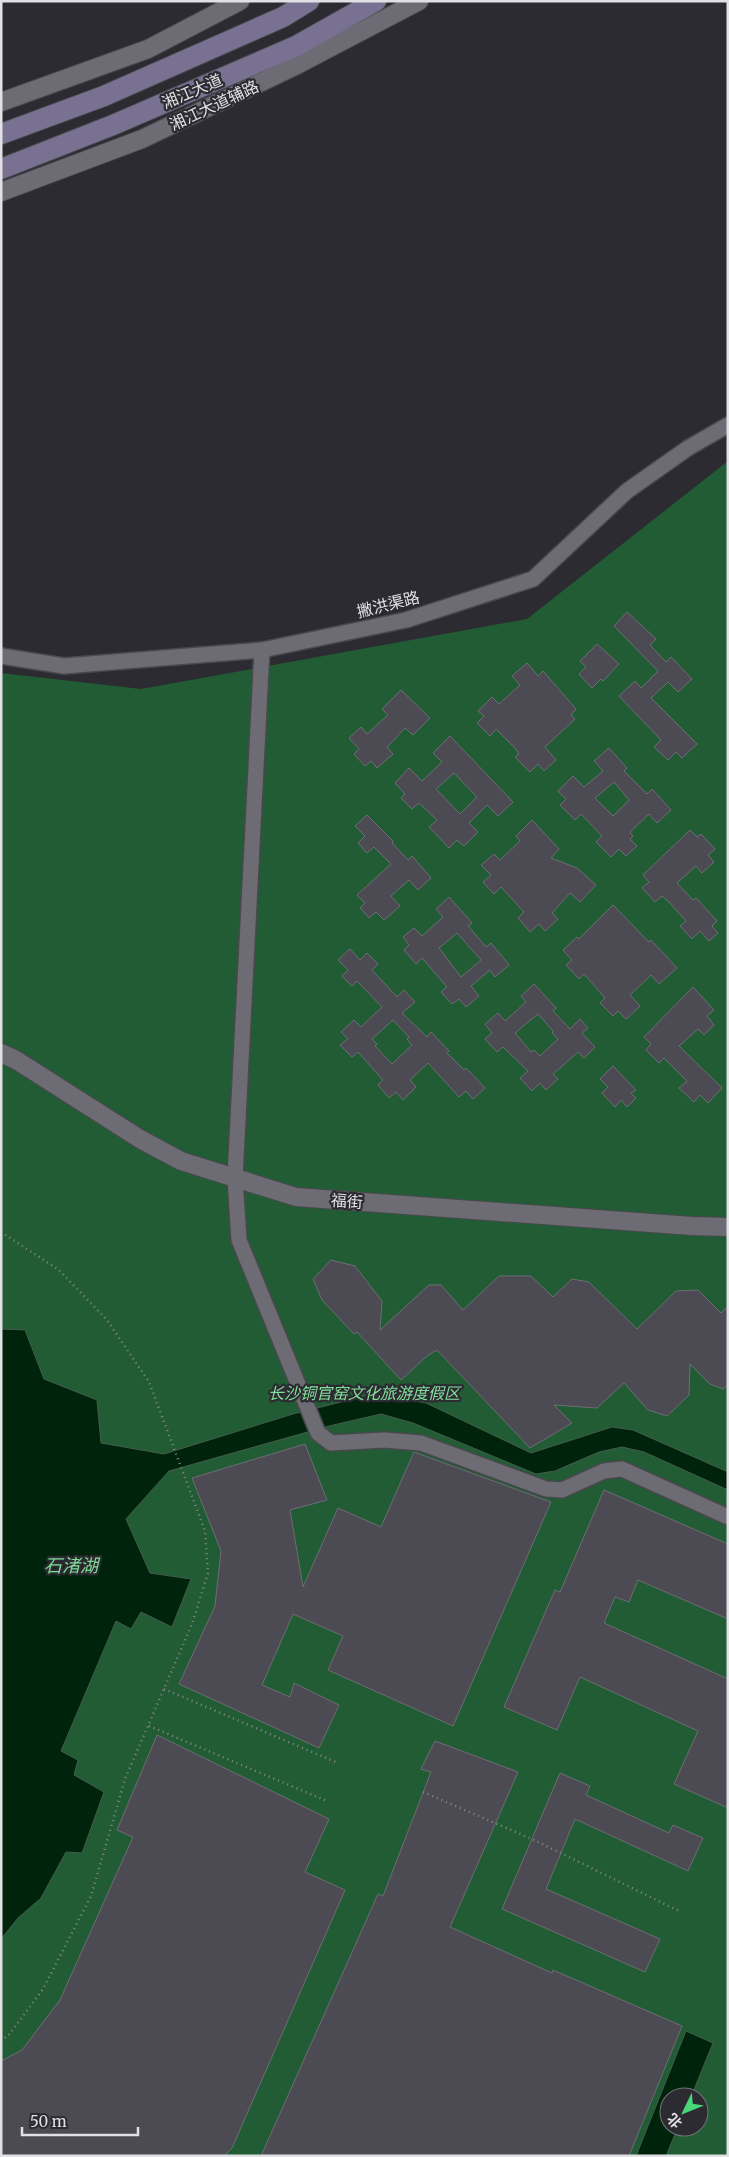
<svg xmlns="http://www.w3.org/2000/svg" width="729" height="2157" font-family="Merriweather,'Noto Sans SC',serif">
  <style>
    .green { fill: #215c34; fill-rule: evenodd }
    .water { fill: #00230c; stroke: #445c4d }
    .building { fill: #4c4a52; stroke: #6e6d75; fill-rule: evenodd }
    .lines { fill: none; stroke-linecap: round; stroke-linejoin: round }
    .minor-casing { stroke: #49484e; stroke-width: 18 }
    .tertiary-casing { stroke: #49484e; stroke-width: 20 }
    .secondary-casing { stroke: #49484e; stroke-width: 22 }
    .path { stroke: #88878c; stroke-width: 2.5; stroke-dasharray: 1 4; stroke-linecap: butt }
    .minor { stroke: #6d6c74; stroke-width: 15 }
    .tertiary { stroke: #6d6c74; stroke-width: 18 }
    .secondary { stroke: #787191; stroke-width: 20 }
    .labels { text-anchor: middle; stroke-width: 4.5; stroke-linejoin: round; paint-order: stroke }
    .street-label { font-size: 16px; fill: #e1e0e4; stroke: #2c2b31 }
    .park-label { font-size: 16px; font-style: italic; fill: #83e09c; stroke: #2c2b31 }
    .water-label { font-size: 18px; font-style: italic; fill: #7fdb97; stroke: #2c2b31 }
  </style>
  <rect width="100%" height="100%" fill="#2c2b31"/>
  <path class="green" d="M 728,461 L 728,2156 L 1,2156 L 1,673 L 141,689 L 527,619 ZM 669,2097 L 699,2097 L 699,2127 L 669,2127 Z"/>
  <g class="water">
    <path d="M 1,1329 L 25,1330 L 44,1379 L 97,1400 L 101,1443 L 164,1454 L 293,1414 L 373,1394 L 426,1403 L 531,1453 L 612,1427 L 633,1430 L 728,1472 L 728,1490 L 644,1452 L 622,1447 L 599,1452 L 555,1471 L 536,1474 L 413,1423 L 381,1414 L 329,1426 L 169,1471 L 126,1519 L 150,1573 L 191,1579 L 172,1627 L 141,1612 L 131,1629 L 116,1621 L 61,1751 L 78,1760 L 74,1775 L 104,1792 L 82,1853 L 66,1852 L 41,1898 L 18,1918 L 1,1939 Z"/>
    <path d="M 686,2031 L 713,2043 L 691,2097 L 669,2097 L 669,2127 L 678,2127 L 666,2156 L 636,2156 Z"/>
  </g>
  <g class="building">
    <path d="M 627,612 L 656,639 L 650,645 L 666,662 L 671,657 L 692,679 L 678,692 L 668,682 L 651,698 L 697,744 L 682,758 L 676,752 L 668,760 L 654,747 L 661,740 L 619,696 L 635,681 L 641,688 L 658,671 L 614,626 Z"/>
    <path d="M 597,644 L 619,664 L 603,681 L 601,679 L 592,688 L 579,674 L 586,667 L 580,661 Z"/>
    <path d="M 527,663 L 538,676 L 543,671 L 576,709 L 571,715 L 575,719 L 545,747 L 556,760 L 544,771 L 538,764 L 530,772 L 515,757 L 519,754 L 514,747 L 496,729 L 490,736 L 477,723 L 484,716 L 478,711 L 492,697 L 499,704 L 520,685 L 512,676 Z"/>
    <path d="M 401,690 L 430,718 L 413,735 L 405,728 L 387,747 L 393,754 L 377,768 L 371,761 L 365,766 L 354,754 L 359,749 L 349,738 L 361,727 L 367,734 L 388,715 L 382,709 Z"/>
    <path d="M 450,736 L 513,802 L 498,816 L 487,805 L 469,823 L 478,832 L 464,846 L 457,840 L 449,848 L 429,827 L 437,820 L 419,803 L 412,809 L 401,798 L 405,794 L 395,783 L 409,768 L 422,781 L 442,762 L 433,753 ZM 454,773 L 477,797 L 460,814 L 436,789 Z"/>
    <path d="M 609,748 L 627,768 L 624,771 L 647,794 L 652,789 L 671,810 L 657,823 L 649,814 L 630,832 L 633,836 L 630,839 L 637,846 L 626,856 L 619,849 L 611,857 L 596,842 L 602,836 L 581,814 L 575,820 L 560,805 L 566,799 L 558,791 L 573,776 L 584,787 L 603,771 L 594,761 ZM 614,782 L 629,800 L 613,816 L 595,798 Z"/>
    <path d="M 367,815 L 393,841 L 392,843 L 408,860 L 412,856 L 431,878 L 418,890 L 409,880 L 391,896 L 400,906 L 384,920 L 376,912 L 369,918 L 360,908 L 365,903 L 357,895 L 391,864 L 374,847 L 367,853 L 358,843 L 365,836 L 355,826 Z"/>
    <path d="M 532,820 L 559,849 L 551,858 L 577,868 L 596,885 L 580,902 L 570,893 L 552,913 L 558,919 L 545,931 L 539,924 L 530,932 L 518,918 L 524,912 L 501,887 L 494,894 L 483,882 L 491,875 L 481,865 L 494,854 L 500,860 L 520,841 L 516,836 Z"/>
    <path d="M 690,830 L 697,837 L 701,834 L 715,849 L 708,855 L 714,862 L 702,873 L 696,866 L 677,883 L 693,900 L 696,898 L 717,921 L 712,926 L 718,933 L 709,941 L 700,931 L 692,939 L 680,926 L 686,921 L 669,902 L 662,896 L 655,902 L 642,888 L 649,882 L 643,875 Z"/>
    <path d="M 449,897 L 472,923 L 468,926 L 486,947 L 491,943 L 509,965 L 495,977 L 490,970 L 471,986 L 479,996 L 466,1007 L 459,999 L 452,1004 L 441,992 L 447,987 L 429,966 L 422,958 L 416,964 L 404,950 L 409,945 L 403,937 L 414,928 L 422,936 L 443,917 L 436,909 ZM 457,933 L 481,960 L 461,977 L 439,948 Z"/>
    <path d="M 613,905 L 649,942 L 651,940 L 677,968 L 659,984 L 651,975 L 630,995 L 640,1006 L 626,1019 L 618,1011 L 613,1016 L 600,1003 L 605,998 L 584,974 L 579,979 L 566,965 L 572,960 L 563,950 L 577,937 L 579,939 Z"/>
    <path d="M 350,949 L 360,960 L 367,953 L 378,964 L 372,970 L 397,997 L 404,990 L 415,1002 L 402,1013 L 427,1037 L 431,1032 L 449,1051 L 447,1053 L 464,1070 L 466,1068 L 485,1088 L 473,1099 L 466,1091 L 459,1097 L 428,1063 L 410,1080 L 416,1087 L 403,1100 L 396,1092 L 389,1098 L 378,1085 L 383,1080 L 358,1052 L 352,1057 L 340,1045 L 348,1039 L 341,1032 L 354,1020 L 361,1027 L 382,1007 L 357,981 L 352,986 L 342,976 L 348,970 L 338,960 ZM 393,1020 L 409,1037 L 407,1039 L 412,1045 L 392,1064 L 375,1046 L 377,1044 L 372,1039 Z"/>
    <path d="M 534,984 L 556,1008 L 553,1011 L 570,1029 L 580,1019 L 588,1028 L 582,1033 L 595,1047 L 584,1058 L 578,1052 L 553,1074 L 558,1079 L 546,1090 L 540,1083 L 532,1091 L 520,1078 L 528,1071 L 503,1047 L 497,1052 L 485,1039 L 492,1033 L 485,1024 L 498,1013 L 505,1021 L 526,1002 L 521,996 ZM 538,1014 L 553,1031 L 552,1033 L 558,1039 L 540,1056 L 534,1050 L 531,1052 L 515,1033 Z"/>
    <path d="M 693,987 L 714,1010 L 707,1016 L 714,1025 L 704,1035 L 698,1029 L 679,1046 L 722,1088 L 708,1103 L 700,1095 L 694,1102 L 679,1088 L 687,1081 L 664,1058 L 659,1063 L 646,1050 L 651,1044 L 644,1037 Z"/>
    <path d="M 613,1066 L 636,1090 L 631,1093 L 636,1098 L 627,1107 L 621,1100 L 615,1107 L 602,1093 L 608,1087 L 600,1079 Z"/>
    <path d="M 331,1260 L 355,1266 L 382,1301 L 380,1330 L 429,1285 L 441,1285 L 463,1310 L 499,1276 L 531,1276 L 553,1297 L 572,1279 L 589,1282 L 637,1329 L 676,1291 L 698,1290 L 721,1313 L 728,1306 L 728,1385 L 723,1389 L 710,1384 L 690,1364 L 689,1395 L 667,1416 L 648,1410 L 624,1383 L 597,1408 L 554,1405 L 572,1423 L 530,1448 L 437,1350 L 427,1356 L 401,1380 L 357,1332 L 354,1334 L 322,1300 L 313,1279 Z"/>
    <path d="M 305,1444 L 327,1500 L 290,1510 L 303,1587 L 338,1508 L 381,1527 L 414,1452 L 551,1502 L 453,1726 L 328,1670 L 343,1636 L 293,1614 L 262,1685 L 290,1697 L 294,1683 L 339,1705 L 319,1748 L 179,1684 L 215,1606 L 221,1551 L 192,1478 Z"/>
    <path d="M 604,1490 L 728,1544 L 728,1619 L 638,1580 L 629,1602 L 615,1597 L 604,1623 L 728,1679 L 728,1808 L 674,1784 L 698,1731 L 580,1677 L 557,1730 L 504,1707 L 555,1590 L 560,1592 Z"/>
    <path d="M 157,1735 L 329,1819 L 305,1872 L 345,1890 L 232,2148 L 224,2156 L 1,2156 L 1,2061 L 22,2050 L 60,2000 L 133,1837 L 117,1830 Z"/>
    <path d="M 435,1741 L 518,1772 L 450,1927 L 552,1973 L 553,1970 L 682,2026 L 629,2156 L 261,2156 L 378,1894 L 383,1896 L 431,1772 L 421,1769 Z"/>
    <path d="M 560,1773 L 590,1786 L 586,1795 L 669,1833 L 673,1825 L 703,1838 L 688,1871 L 575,1819 L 546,1889 L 660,1939 L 645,1972 L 502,1909 Z"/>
  </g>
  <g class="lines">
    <g class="minor-casing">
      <g id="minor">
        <path d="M 262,650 L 235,1178 L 239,1240 L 318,1433 L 331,1443 L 384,1440 L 421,1443 L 546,1489 L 562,1490 L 604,1471 L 622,1469 L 728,1517"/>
        <path d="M 1,656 L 64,666 L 262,650 L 406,620 L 533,579 L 627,491 L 688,448 L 728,425"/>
      </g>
    </g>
    <g class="tertiary-casing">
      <g id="tertiary">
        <path d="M 1,102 L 148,49 L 240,1"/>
        <path d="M 1,192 L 142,139 L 295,66 L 419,1"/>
        <path d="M 1,1053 L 16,1060 L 140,1139 L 181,1161 L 296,1197 L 692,1226 L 728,1227"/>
      </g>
    </g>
    <g class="secondary-casing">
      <g id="secondary">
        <path d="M 1,134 L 104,96 L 283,17 L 309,1"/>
        <path d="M 1,169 L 113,125 L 296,46 L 376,1"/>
      </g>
    </g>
    <g class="path">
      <path d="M 1,1232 L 59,1270 L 107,1320 L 149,1382 L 205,1531 L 208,1573 L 192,1624 L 125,1779 L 91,1896 L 43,1989 L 8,2036 L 1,2040"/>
      <path d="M 164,1689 L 338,1763"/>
      <path d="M 149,1726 L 327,1801"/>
      <path d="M 423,1792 L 532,1839 L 679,1911"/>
    </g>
    <use href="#minor" class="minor"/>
    <use href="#tertiary" class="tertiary"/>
    <use href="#secondary" class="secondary"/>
  </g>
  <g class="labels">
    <g class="street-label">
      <text transform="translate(192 91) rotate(-23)" y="6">湘江大道</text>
      <text transform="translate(214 105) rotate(-25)" y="6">湘江大道辅路</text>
      <text transform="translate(388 604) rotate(-14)" y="6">撇洪渠路</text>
      <text transform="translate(347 1201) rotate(4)" y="6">福街</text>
    </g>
    <g class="park-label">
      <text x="364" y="1399">长沙铜官窑文化旅游度假区</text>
    </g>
    <g class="water-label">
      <text x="71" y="1572">石渚湖</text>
    </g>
  </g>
  <rect width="729" height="2157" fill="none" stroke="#e1e0e4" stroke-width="5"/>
  <g transform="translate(684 2112) rotate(227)"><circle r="24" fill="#2c2b31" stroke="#747379"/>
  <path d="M0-4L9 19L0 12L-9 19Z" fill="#47d779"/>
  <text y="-8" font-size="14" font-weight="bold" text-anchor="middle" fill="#e1e0e4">北</text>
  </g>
  <path d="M22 2127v8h116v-8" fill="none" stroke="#e1e0e4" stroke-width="2.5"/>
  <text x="30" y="2127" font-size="15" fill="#e1e0e4" stroke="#2c2b31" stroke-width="4" paint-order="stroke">50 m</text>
</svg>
